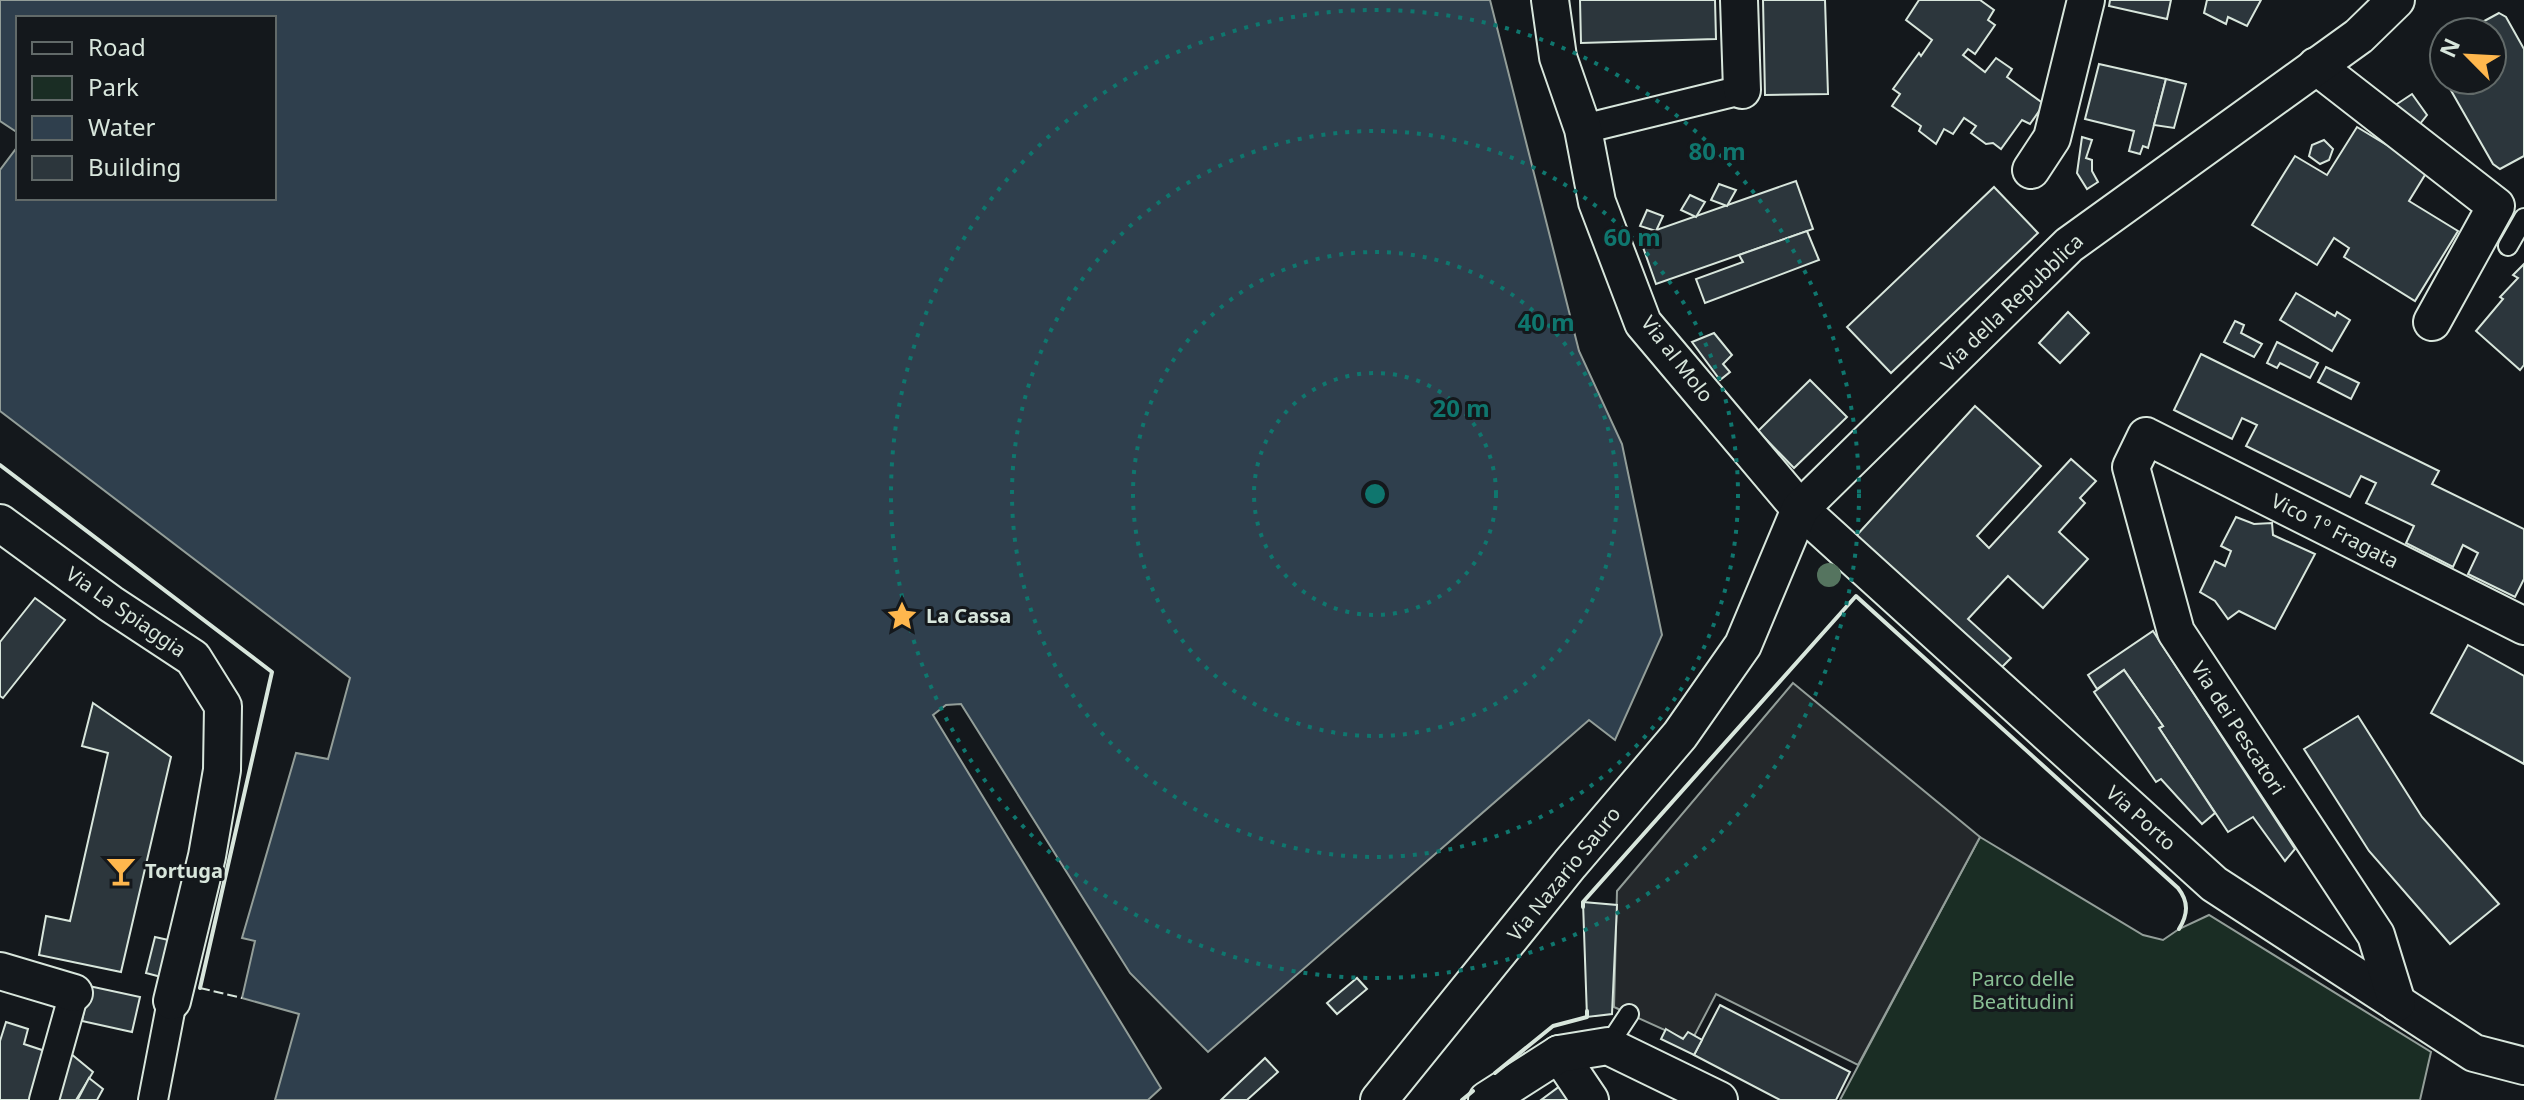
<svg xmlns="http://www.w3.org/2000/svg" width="2524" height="1100" font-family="'Noto Sans',sans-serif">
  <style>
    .green { fill: #1a2d24; stroke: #939e99; stroke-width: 2 }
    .parking { fill: #24282b; stroke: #939e99; stroke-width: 2 }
    .water { fill: #2f3f4d; stroke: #939e99; stroke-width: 2 }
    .building { fill: #2c363c; stroke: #d8e6dc; stroke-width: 2 }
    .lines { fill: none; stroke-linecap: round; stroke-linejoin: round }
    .service-casing { stroke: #d8e6dc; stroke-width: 22 }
    .pedestrian-casing { stroke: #d8e6dc; stroke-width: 32 }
    .minor-casing { stroke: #d8e6dc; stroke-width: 40 }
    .service { stroke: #14181c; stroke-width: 18 }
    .pedestrian { stroke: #14181c; stroke-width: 28 }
    .minor { stroke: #14181c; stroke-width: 36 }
    .fence { stroke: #d8e6dc; stroke-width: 2; stroke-dasharray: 10 4; stroke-linecap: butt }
    .wall { stroke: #d8e6dc; stroke-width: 4 }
    .tree { fill: #55745f }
    .ring { fill: none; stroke: #0f766e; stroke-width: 4; stroke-dasharray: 4 8 }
    .labels { text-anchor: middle; stroke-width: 6; stroke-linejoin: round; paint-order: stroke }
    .street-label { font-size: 20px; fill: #d8e6dc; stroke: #14181c }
    .poi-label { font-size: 20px; font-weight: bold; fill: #d8e6dc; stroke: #14181c; text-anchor: start }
    .park-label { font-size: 20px; fill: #8ac095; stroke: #14181c }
    .centre { fill: #0f766e; stroke: #14181c; stroke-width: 4 }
    .ring-label { font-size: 24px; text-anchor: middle; font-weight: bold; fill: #0f766e; stroke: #14181c; stroke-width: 6; stroke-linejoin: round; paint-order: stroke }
  </style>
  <rect width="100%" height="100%" fill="#14181c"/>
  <path class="green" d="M 1980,837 L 2143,935 L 2163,940 L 2179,929 L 2209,915 L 2431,1052 L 2420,1100 L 1840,1100 Z"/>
  <path class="parking" d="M 1793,683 L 1980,837 L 1858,1065 L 1716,994 L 1691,1042 L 1614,1007 L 1617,891 Z"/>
  <path class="water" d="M 0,0 L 1490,0 L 1579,351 L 1622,444 L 1662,635 L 1615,740 L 1589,720 L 1208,1052 L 1130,973 L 961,704 L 946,705 L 933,715 L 1161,1088 L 1148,1100 L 275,1100 L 299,1014 L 242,998 L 255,941 L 242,938 L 296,753 L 328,759 L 350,678 L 0,411 L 0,170 L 18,146 L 18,198 L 274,198 L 274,18 L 18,18 L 18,133 L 0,121 Z"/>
  <g class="building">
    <path d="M 1580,0 L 1715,0 L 1716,39 L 1581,43 Z"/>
    <path d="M 1763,0 L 1825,0 L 1828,94 L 1765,95 Z"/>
    <path d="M 1919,0 L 1980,0 L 1994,10 L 1988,20 L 1995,25 L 1975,54 L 1968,49 L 1963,55 L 1985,72 L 1996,58 L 2012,69 L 2007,77 L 2044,104 L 2030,124 L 2022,120 L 2001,149 L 1993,143 L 1986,144 L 1971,133 L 1976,126 L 1964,118 L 1953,134 L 1944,129 L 1936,144 L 1919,131 L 1921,126 L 1892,106 L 1900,94 L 1893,89 L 1919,53 L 1921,56 L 1932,40 L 1906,20 Z"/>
    <path d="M 2110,0 L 2171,0 L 2167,19 L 2109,6 Z"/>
    <path d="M 2207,0 L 2261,0 L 2247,26 L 2228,17 L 2226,24 L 2204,13 Z"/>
    <path d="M 2499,13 L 2506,17 L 2524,49 L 2524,156 L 2500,169 L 2493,164 L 2445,80 L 2492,80 L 2492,32 L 2464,32 Z"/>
    <path d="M 2444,44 L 2444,78 L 2432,57 L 2432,52 Z"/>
    <path d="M 2099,64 L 2166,79 L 2148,148 L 2143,146 L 2140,154 L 2129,151 L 2134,131 L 2085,119 Z"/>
    <path d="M 2166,79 L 2186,84 L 2174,128 L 2154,125 Z"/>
    <path d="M 2412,94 L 2427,115 L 2419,125 L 2394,106 Z"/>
    <path d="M 2357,127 L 2428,170 L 2409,201 L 2458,231 L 2415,301 L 2344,257 L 2349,248 L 2334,238 L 2317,265 L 2252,225 L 2295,156 L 2327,175 Z"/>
    <path d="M 2082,137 L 2092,140 L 2086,158 L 2092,160 L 2092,171 L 2098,182 L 2087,189 L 2077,173 Z"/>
    <path d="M 2324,140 L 2333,149 L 2329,160 L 2320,164 L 2309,156 L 2312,145 Z"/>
    <path d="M 1796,181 L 1813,229 L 1656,284 L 1639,236 Z"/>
    <path d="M 1719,184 L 1736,190 L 1727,206 L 1711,200 Z"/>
    <path d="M 1994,187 L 2038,233 L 1891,373 L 1847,327 Z"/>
    <path d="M 1690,195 L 1705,202 L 1696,217 L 1681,210 Z"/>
    <path d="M 1647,210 L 1663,216 L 1656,231 L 1640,226 Z"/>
    <path d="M 1807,231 L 1819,260 L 1705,303 L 1696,279 L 1743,262 L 1739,255 Z"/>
    <path d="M 2524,264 L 2524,365 L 2520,370 L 2476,331 L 2503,299 L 2500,297 L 2518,278 L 2513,275 Z"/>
    <path d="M 2296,293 L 2335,316 L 2337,312 L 2350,320 L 2332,351 L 2280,320 Z"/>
    <path d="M 2068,312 L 2089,333 L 2060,363 L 2039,343 Z"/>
    <path d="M 2235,321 L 2244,325 L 2241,333 L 2262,344 L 2254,357 L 2224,342 Z"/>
    <path d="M 1714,333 L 1732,355 L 1723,364 L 1730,372 L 1720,380 L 1692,342 Z"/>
    <path d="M 2277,342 L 2318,363 L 2310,378 L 2280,363 L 2277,368 L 2267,363 Z"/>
    <path d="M 2201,354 L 2439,471 L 2432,484 L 2524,529 L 2524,579 L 2515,597 L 2468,574 L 2478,553 L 2463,545 L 2453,567 L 2406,543 L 2414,526 L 2366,503 L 2376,483 L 2361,476 L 2350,497 L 2246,446 L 2257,425 L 2242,418 L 2232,439 L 2174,410 Z"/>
    <path d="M 2326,367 L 2359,383 L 2351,399 L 2318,382 Z"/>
    <path d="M 1810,380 L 1847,417 L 1794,468 L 1758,431 Z"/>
    <path d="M 1975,406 L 2041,466 L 1977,536 L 1989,548 L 2071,459 L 2096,481 L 2080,498 L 2085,503 L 2059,532 L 2088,559 L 2043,608 L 2008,576 L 1968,619 L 2011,658 L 1998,671 L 1856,536 Z"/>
    <path d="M 2236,517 L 2254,524 L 2272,523 L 2273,535 L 2315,554 L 2275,629 L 2239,611 L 2228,619 L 2215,601 L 2200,592 L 2215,561 L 2225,566 L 2231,551 L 2221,546 Z"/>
    <path d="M 35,598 L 65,620 L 3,698 L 0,696 L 0,642 Z"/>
    <path d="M 2153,631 L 2295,849 L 2285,861 L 2253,817 L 2228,832 L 2159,728 L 2163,726 L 2124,670 L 2097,689 L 2088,675 Z"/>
    <path d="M 2468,645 L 2524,676 L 2524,764 L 2431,713 Z"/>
    <path d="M 2124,670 L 2163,726 L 2159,728 L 2215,813 L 2202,824 L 2161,779 L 2156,782 L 2094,692 Z"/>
    <path d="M 93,703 L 171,757 L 121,972 L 39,955 L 46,916 L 70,921 L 108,753 L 82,746 Z"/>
    <path d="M 2358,716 L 2422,817 L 2499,904 L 2450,944 L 2369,851 L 2304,749 Z"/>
    <path d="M 1583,902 L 1617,905 L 1612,1014 L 1587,1017 Z"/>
    <path d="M 155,937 L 173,941 L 165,978 L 146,973 Z"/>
    <path d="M 1357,978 L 1367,989 L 1337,1014 L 1327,1003 Z"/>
    <path d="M 89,986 L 140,997 L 132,1032 L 82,1021 Z"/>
    <path d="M 1720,1005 L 1850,1072 L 1836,1100 L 1780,1100 L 1694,1055 Z"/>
    <path d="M 6,1022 L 28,1029 L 24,1044 L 45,1051 L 31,1100 L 0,1100 L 0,1041 Z"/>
    <path d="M 1666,1029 L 1683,1039 L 1688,1032 L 1702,1040 L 1694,1055 L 1661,1039 Z"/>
    <path d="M 70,1053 L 93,1072 L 76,1100 L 54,1100 Z"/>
    <path d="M 1265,1058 L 1278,1072 L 1247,1100 L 1221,1100 Z"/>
    <path d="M 89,1078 L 103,1089 L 97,1100 L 79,1100 L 78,1099 Z"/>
    <path d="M 1560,1086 L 1571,1100 L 1541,1100 Z"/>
  </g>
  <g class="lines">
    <g class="service-casing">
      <g id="service">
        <path d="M 2508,246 L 2524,218"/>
        <path d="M 1608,1046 L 1629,1014"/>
      </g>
    </g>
    <g class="pedestrian-casing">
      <g id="pedestrian">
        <path d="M 1583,129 L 1742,90"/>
        <path d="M 44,1100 L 74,993"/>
        <path d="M 153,1100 L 172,1001"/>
      </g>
    </g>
    <g class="minor-casing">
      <g id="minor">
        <path d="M 1550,0 L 1558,57 L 1583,129 L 1597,202 L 1643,323 L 1800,509 L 2214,884 L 2474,1053 L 2524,1066"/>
        <path d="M 1739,0 L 1742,90"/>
        <path d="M 2316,66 L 2496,206 L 2432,322"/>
        <path d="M 2031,170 L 2052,138 L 2086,0"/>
        <path d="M 0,523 L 111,604 L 193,658 L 223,706 L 222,770 L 207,856 L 172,1001"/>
        <path d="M 0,971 L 74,993"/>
        <path d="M 2397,1003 L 2376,935 L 2176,632 L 2131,467 L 2146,436 L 2524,626"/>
        <path d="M 1559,1054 L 1590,1100"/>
        <path d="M 1379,1100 L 1570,864 L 1680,735 L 1743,645 L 1800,509 L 2069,245 L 2359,36 L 2396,0"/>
        <path d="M 1487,1100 L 1559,1054 L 1608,1046 L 1719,1100"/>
      </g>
    </g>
    <use href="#service" class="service"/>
    <use href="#pedestrian" class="pedestrian"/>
    <use href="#minor" class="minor"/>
    <path class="fence" d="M 200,988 L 242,998"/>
    <g class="wall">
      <path d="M 0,465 L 272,672 L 200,988"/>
      <path d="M 1583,907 L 1583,902 L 1856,596 L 2178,888 C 2189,902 2188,914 2179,929"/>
      <path d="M 1495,1073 L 1553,1026 L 1587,1017 L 1587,1011"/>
      <path d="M 1462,1100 L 1473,1091"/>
    </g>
  </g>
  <circle class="tree" cx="1829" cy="575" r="12"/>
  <g class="ring">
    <circle cx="1375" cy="494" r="121"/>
    <circle cx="1375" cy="494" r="242"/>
    <circle cx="1375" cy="494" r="363"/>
    <circle cx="1375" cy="494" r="484"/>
  </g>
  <defs>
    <g id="sight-bare" transform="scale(2.4)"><path d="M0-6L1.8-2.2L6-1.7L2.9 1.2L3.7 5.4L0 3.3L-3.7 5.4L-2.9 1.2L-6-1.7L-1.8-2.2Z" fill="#ffb74d" stroke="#14181c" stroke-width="2.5" paint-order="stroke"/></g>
    <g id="bar-bare" transform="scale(2.4)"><path d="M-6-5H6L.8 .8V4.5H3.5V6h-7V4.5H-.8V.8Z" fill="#ffb74d" stroke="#14181c" stroke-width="2.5" paint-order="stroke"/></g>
  </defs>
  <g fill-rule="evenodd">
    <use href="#sight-bare" x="902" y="616"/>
    <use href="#bar-bare" x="121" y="871"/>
  </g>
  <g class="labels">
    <g class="street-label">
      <text transform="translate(2012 303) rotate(-44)" y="7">Via della Repubblica</text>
      <text transform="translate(1677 359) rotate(52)" y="7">Via al Molo</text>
      <text transform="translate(2335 531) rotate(27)" y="7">Vico 1º Fragata</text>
      <text transform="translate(126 612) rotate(35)" y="7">Via La Spiaggia</text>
      <text transform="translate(2238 728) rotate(57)" y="7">Via dei Pescatori</text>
      <text transform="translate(2141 818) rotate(42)" y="7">Via Porto</text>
      <text transform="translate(1564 874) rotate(-51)" y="7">Via Nazario Sauro</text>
    </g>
    <g class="poi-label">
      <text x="926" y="623">La Cassa</text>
      <text x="145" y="878">Tortuga</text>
    </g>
    <g class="park-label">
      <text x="2023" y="986">Parco delle<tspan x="2023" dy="23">Beatitudini</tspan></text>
    </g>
  </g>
  <circle cx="1375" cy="494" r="12" class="centre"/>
  <g class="ring-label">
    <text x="1717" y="160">80 m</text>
    <text x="1632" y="246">60 m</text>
    <text x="1546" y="331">40 m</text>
    <text x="1461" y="417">20 m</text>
  </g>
  <rect x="16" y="16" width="260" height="184" fill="#14181c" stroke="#626a69" stroke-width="2"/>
  <rect x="32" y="42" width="40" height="12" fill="#14181c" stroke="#626a69" stroke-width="2"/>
  <text x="88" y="56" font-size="24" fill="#d8e6dc">Road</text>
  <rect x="32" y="76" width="40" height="24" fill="#1a2d24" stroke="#626a69" stroke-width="2"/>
  <text x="88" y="96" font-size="24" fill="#d8e6dc">Park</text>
  <rect x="32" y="116" width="40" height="24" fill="#2f3f4d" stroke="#626a69" stroke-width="2"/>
  <text x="88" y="136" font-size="24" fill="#d8e6dc">Water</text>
  <rect x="32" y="156" width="40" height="24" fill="#2c363c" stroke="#626a69" stroke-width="2"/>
  <text x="88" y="176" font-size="24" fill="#d8e6dc">Building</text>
  <g transform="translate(2468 56) rotate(294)"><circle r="38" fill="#14181c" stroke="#626a69" stroke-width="2"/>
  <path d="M0-6L14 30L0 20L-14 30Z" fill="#ffb74d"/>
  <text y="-12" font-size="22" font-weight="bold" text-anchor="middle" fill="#d8e6dc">N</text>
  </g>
</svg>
